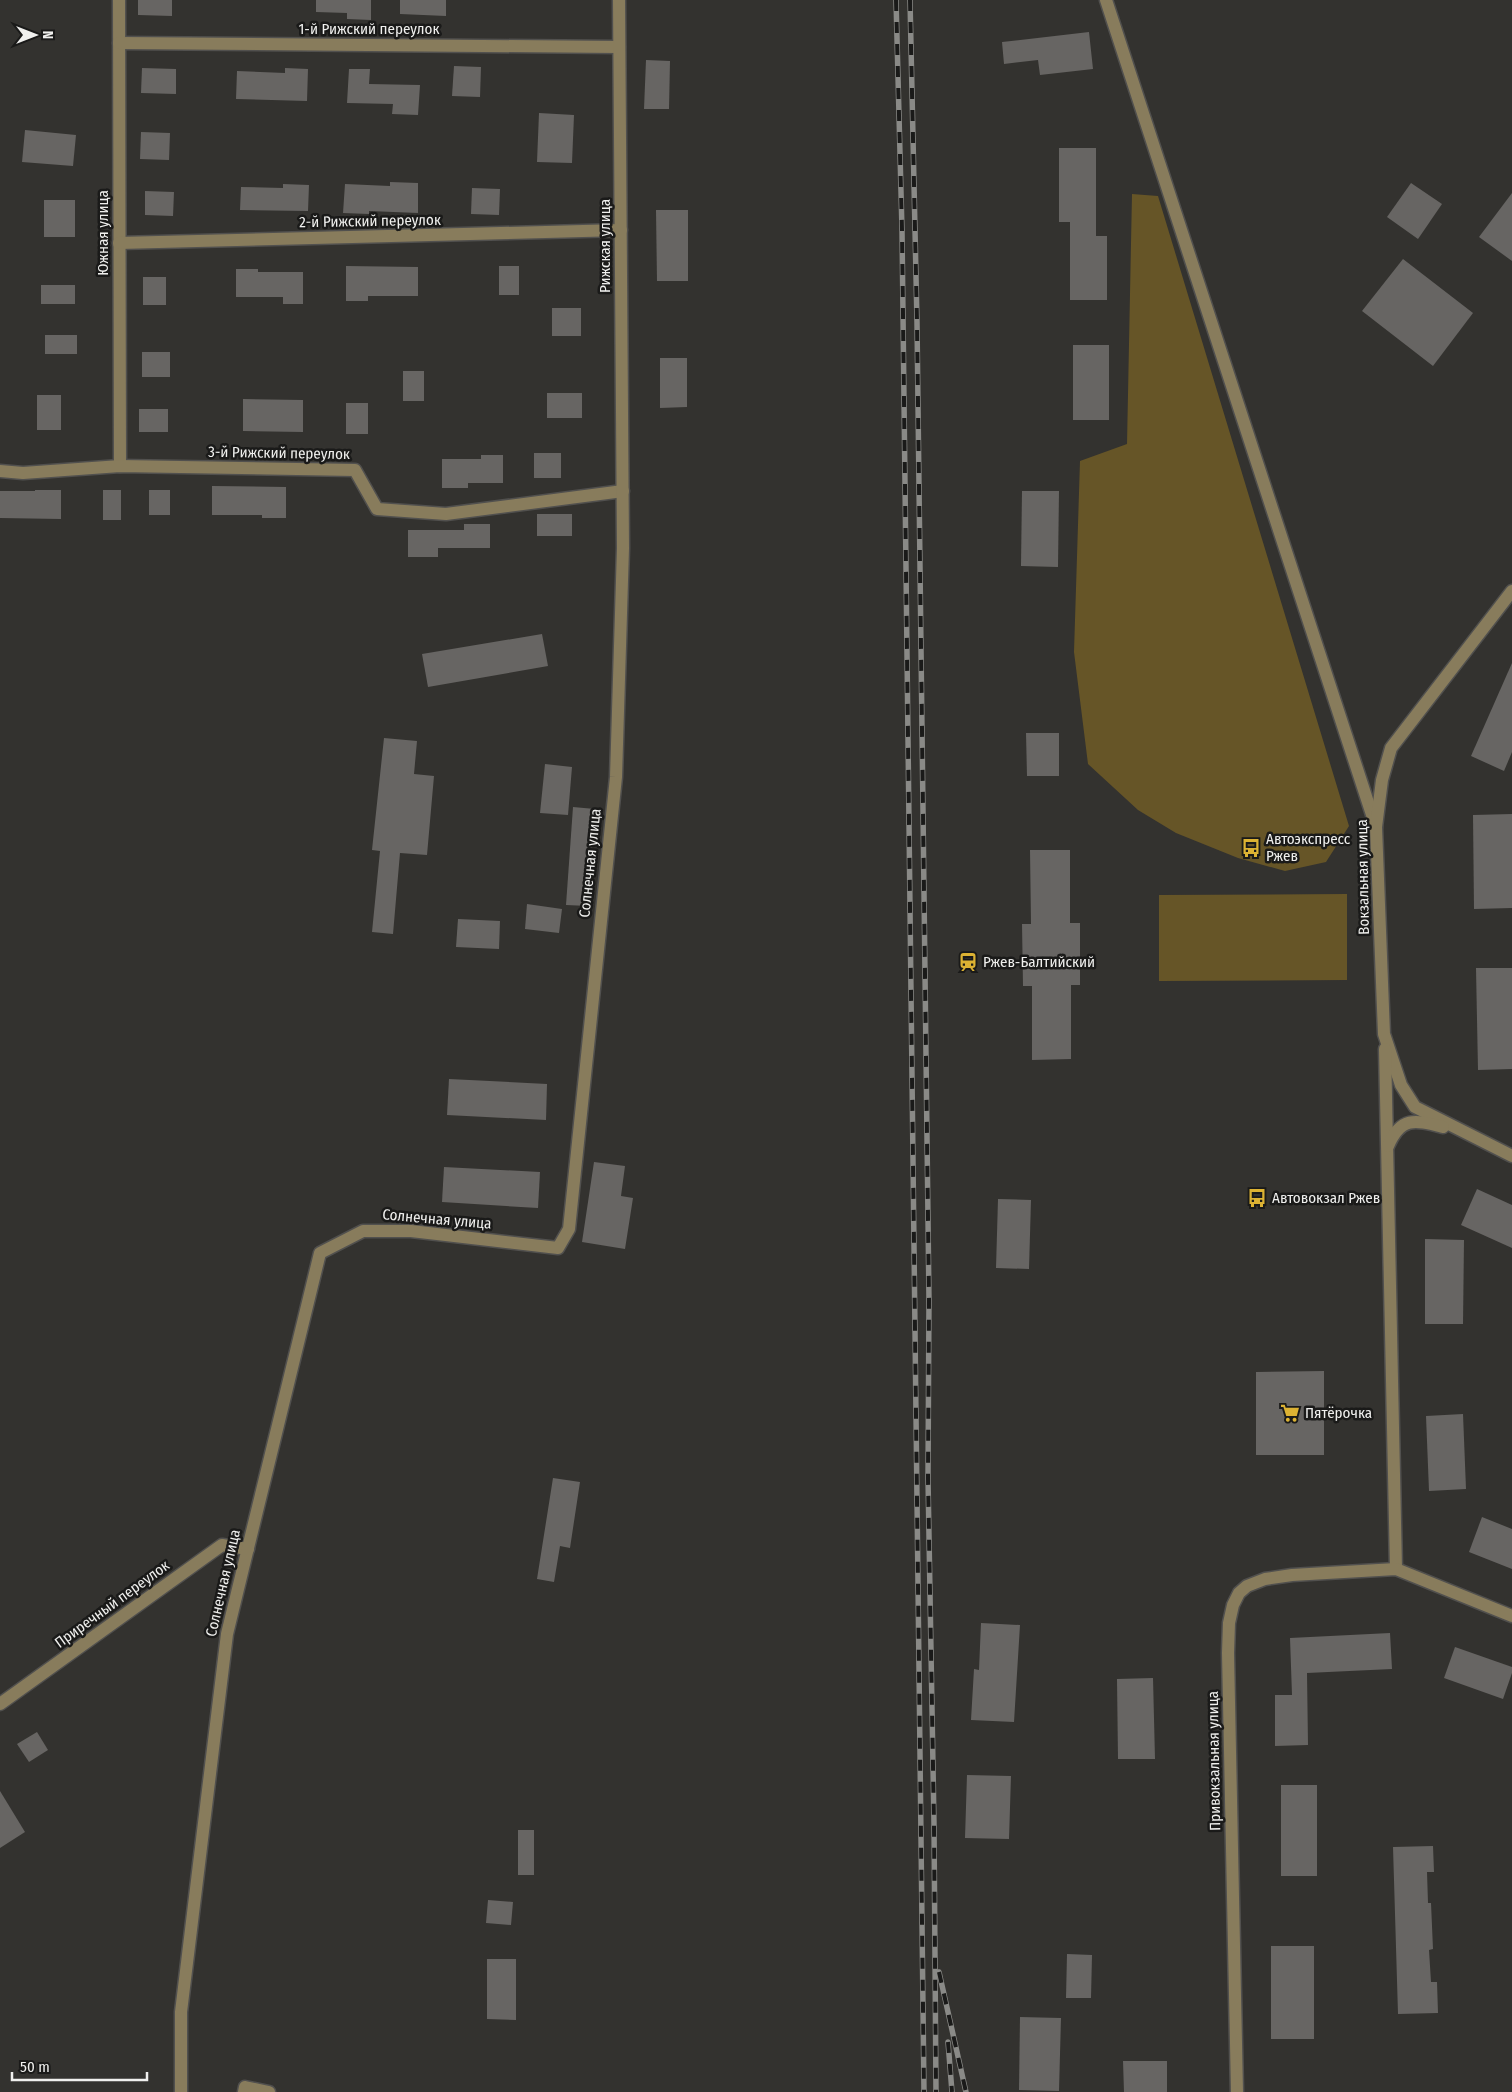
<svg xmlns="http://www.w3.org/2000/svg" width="1512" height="2092" font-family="'Fira Sans Condensed',sans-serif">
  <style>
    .green { fill: #665527 }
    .building { fill: #676563 }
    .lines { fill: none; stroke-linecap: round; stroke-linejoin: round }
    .minor-casing { stroke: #51504e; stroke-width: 15 }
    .minor { stroke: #887c5c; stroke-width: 12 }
    .rail-casing { stroke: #8a8a87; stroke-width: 5.5 }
    .rail { stroke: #1a1a19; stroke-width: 4; stroke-dasharray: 11; stroke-linecap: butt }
    .labels { text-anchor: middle; stroke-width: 5; stroke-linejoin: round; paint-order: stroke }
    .street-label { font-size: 15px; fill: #f0f0ee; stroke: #1a1a19 }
    .poi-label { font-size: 15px; fill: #f0f0ee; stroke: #1a1a19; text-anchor: start }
  </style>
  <rect width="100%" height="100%" fill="#33322f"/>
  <g class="green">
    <path d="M 1132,194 L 1158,196 L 1349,826 L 1326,862 L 1285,871 L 1238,858 L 1176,833 L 1138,810 L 1088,764 L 1074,652 L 1080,461 L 1127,444 Z"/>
    <path d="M 1347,894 L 1347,980 L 1159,981 L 1159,895 Z"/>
  </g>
  <g class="building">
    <path d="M 138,0 L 172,0 L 172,16 L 138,15 Z"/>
    <path d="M 316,0 L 371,0 L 371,20 L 347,19 L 347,13 L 316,12 Z"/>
    <path d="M 400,0 L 446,0 L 446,16 L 400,14 Z"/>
    <path d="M 1089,32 L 1093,69 L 1040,75 L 1038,60 L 1004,64 L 1002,42 Z"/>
    <path d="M 646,60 L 670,61 L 669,109 L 644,109 Z"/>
    <path d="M 454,66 L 481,67 L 480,97 L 452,96 Z"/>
    <path d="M 142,68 L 176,69 L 176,94 L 141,93 Z"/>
    <path d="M 285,68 L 308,69 L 307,101 L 236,99 L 237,71 L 285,73 Z"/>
    <path d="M 349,69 L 370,69 L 369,84 L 420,85 L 418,115 L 392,114 L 393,104 L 347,103 Z"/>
    <path d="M 539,113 L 574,115 L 572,163 L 537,162 Z"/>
    <path d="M 25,130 L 76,135 L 73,166 L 22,162 Z"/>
    <path d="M 141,132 L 170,133 L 169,160 L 140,159 Z"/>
    <path d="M 1059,148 L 1096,148 L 1096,236 L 1107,236 L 1107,300 L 1070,300 L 1070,222 L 1059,222 Z"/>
    <path d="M 390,182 L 418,183 L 418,213 L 369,211 L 369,214 L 343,213 L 345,184 L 390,186 Z"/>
    <path d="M 1411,183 L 1442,204 L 1418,239 L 1387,217 Z"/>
    <path d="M 283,184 L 309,185 L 308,211 L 240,210 L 241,187 L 283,188 Z"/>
    <path d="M 472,188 L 500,189 L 499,215 L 471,214 Z"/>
    <path d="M 145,191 L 174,192 L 173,216 L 145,215 Z"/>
    <path d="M 1512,193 L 1512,261 L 1479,237 Z"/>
    <rect x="44" y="200" width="31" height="37"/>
    <path d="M 656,210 L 688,210 L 688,281 L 657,281 Z"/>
    <path d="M 1403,259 L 1473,313 L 1433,366 L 1362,311 Z"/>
    <path d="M 346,266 L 418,267 L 418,296 L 368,296 L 368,301 L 346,301 Z"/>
    <rect x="499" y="266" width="20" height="29"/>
    <path d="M 236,269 L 258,269 L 258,272 L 303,272 L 303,304 L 283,304 L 283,297 L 236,297 Z"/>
    <rect x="143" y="277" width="23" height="28"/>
    <rect x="41" y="285" width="34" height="19"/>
    <rect x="552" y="308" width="29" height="28"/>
    <rect x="45" y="335" width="32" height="19"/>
    <rect x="1073" y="345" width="36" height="75"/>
    <rect x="142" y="352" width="28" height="25"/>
    <path d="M 660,358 L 687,358 L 687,407 L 660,408 Z"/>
    <rect x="403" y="371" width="21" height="30"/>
    <rect x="547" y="393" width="35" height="25"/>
    <rect x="37" y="395" width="24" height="35"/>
    <path d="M 243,399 L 303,400 L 303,432 L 243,431 Z"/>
    <rect x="346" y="403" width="22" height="31"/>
    <rect x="139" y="409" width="29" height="23"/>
    <rect x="534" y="453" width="27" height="25"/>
    <path d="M 481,455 L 503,455 L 503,483 L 468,483 L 468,488 L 442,488 L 442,459 L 481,459 Z"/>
    <path d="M 212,486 L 286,487 L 286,518 L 262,518 L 262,515 L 212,515 Z"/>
    <path d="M 35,490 L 61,490 L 61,519 L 0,518 L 0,491 L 35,491 Z"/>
    <rect x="103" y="490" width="18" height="30"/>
    <rect x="149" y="490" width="21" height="25"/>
    <path d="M 1022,491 L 1059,491 L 1058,567 L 1021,566 Z"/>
    <rect x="537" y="514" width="35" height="22"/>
    <path d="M 464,524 L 490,524 L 490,548 L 438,548 L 438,557 L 408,557 L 408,530 L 464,530 Z"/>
    <path d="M 542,634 L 548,666 L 428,687 L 422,654 Z"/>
    <path d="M 1512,663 L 1512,752 L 1504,771 L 1471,756 Z"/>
    <path d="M 1026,733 L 1059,733 L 1059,776 L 1027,776 Z"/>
    <path d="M 384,738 L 417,741 L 414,774 L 434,776 L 427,855 L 400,853 L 393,934 L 372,932 L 380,851 L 372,850 Z"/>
    <path d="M 545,764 L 572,767 L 568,815 L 540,813 Z"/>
    <path d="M 573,807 L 595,809 L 588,906 L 566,905 Z"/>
    <path d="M 1512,814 L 1512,908 L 1474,909 L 1473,815 Z"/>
    <path d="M 1030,850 L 1070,850 L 1070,923 L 1080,923 L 1080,985 L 1071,985 L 1071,1059 L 1032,1060 L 1032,986 L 1023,986 L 1022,924 L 1031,924 Z"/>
    <path d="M 527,904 L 562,909 L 559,933 L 525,929 Z"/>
    <path d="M 458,919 L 500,921 L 499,949 L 456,947 Z"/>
    <path d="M 1476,968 L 1512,968 L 1512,1069 L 1478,1070 Z"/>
    <path d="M 449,1079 L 547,1084 L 546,1120 L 447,1115 Z"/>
    <path d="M 594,1162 L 625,1166 L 621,1196 L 633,1198 L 625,1249 L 582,1242 Z"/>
    <path d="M 444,1167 L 540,1172 L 538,1208 L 442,1202 Z"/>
    <path d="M 1477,1189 L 1512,1205 L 1512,1248 L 1461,1225 Z"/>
    <path d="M 998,1199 L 1031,1200 L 1029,1269 L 996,1268 Z"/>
    <path d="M 1425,1239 L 1464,1240 L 1463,1324 L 1425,1324 Z"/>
    <path d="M 1324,1371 L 1324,1455 L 1256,1455 L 1256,1372 Z"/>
    <path d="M 1463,1414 L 1466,1489 L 1429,1491 L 1426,1416 Z"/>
    <path d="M 553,1478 L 580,1482 L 570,1548 L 560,1546 L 554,1582 L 537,1579 Z"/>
    <path d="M 1482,1517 L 1512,1529 L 1512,1569 L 1469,1552 Z"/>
    <path d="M 981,1623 L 1020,1625 L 1014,1722 L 971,1720 L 974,1669 L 979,1670 Z"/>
    <path d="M 1390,1633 L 1392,1669 L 1307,1673 L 1308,1745 L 1275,1746 L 1275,1695 L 1292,1695 L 1290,1638 Z"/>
    <path d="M 1455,1647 L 1512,1667 L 1512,1673 L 1503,1699 L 1444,1678 Z"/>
    <path d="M 1153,1678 L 1155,1759 L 1118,1759 L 1117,1679 Z"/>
    <path d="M 37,1732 L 48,1750 L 29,1762 L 17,1744 Z"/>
    <path d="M 967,1775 L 1011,1776 L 1009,1839 L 965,1838 Z"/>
    <rect x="1281" y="1785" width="36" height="91"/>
    <path d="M 0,1791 L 25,1832 L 0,1848 Z"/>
    <rect x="518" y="1830" width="16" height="45"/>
    <path d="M 1433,1846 L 1434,1872 L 1427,1872 L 1428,1903 L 1431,1903 L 1433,1949 L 1429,1950 L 1431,1982 L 1437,1982 L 1438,2013 L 1398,2014 L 1393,1847 Z"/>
    <path d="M 488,1900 L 513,1902 L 511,1925 L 486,1923 Z"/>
    <rect x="1271" y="1946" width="43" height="93"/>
    <path d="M 1067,1954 L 1092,1955 L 1091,1998 L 1066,1998 Z"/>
    <path d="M 487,1959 L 516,1959 L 516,2020 L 487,2019 Z"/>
    <path d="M 1020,2017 L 1061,2018 L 1059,2091 L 1019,2090 Z"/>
    <path d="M 1123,2061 L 1167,2061 L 1167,2092 L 1124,2092 Z"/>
  </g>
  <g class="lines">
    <g class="minor-casing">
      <g id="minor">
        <path d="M 119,0 L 120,466"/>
        <path d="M 1106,0 L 1376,827"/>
        <path d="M 119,43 L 619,47"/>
        <path d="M 119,243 L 621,230"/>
        <path d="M 0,471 L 23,473 L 120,466 L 355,470 L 377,509 L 446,514 L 623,491"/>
        <path d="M 1512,591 L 1391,748 L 1382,780 L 1376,827 L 1384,1034 L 1401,1085 L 1415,1107 L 1512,1156"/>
        <path d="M 1385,1049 L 1396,1569"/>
        <path d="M 1388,1146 C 1401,1116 1415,1120 1443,1127"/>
        <path d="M 0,1704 L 222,1545 L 248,1549"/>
        <path d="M 181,2092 L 181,2012 L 227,1634 L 320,1253 L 363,1231 L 411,1231 L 558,1248 L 569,1229 L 616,777 L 623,548 L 619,0"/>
        <path d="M 244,2092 L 245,2087 L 269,2092"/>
        <path d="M 1237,2092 L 1228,1653 L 1229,1623 L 1233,1605 L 1239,1593 L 1247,1586 L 1265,1579 L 1292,1575 L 1396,1569 L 1512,1616"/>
      </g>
    </g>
    <use href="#minor" class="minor"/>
    <g class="rail-casing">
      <g id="rail">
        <path d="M 896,0 L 902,230 L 924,2092"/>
        <path d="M 910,0 L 917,322 L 929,1300 L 928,1478 L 934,1824 L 936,2092"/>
        <path d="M 939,1972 L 966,2092"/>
        <path d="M 948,2042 L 952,2092"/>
      </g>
    </g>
    <use href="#rail" class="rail"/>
  </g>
  <defs>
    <g id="bus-bare" transform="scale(1.5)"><path d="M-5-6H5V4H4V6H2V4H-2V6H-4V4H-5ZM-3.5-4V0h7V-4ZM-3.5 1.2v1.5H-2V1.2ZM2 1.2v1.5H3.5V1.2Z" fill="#dcb233" stroke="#1a1a19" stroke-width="2.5" paint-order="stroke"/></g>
    <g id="station-bare" transform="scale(1.5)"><path d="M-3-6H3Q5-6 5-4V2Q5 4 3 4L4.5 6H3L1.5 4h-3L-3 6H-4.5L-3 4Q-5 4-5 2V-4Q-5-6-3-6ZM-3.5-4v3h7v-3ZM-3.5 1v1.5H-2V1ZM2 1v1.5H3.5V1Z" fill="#dcb233" stroke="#1a1a19" stroke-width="2.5" paint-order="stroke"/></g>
    <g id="supermarket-bare" transform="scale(1.5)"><path d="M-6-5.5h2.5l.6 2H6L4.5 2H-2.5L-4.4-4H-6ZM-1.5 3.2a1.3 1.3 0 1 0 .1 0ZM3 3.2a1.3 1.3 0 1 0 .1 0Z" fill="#dcb233" stroke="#1a1a19" stroke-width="2.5" paint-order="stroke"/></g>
  </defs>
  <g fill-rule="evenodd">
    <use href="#bus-bare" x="1251" y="848"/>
    <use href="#station-bare" x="968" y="962"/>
    <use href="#bus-bare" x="1257" y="1198"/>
    <use href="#supermarket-bare" x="1290" y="1413"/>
  </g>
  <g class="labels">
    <g class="street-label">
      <text x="369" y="34">1-й Рижский переулок</text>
      <text transform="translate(370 221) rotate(-1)" y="5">2-й Рижский переулок</text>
      <text transform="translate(103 233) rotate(-90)" y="5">Южная улица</text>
      <text transform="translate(605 246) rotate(-90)" y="5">Рижская улица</text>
      <text transform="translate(279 453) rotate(1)" y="5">3-й Рижский переулок</text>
      <text transform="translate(590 863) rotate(-84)" y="5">Солнечная улица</text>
      <text transform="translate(1363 877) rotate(-91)" y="5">Вокзальная улица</text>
      <text transform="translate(437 1219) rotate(5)" y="5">Солнечная улица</text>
      <text transform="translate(223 1583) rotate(-77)" y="5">Солнечная улица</text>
      <text transform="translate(112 1604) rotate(-36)" y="5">Приречный переулок</text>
      <text transform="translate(1214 1761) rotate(-91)" y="5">Привокзальная улица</text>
    </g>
    <g class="poi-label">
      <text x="1266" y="844">Автоэкспресс<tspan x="1266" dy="17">Ржев</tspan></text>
      <text x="983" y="967">Ржев-Балтийский</text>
      <text x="1272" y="1203">Автовокзал Ржев</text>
      <text x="1305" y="1418">Пятёрочка</text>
    </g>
  </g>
  <g transform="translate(35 35) rotate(90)" stroke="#1a1a19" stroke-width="4" paint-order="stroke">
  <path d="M0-4L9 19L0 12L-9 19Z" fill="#f0f0ee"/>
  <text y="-8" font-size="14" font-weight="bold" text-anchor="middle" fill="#f0f0ee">N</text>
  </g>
  <path d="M12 2072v8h135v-8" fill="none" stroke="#f0f0ee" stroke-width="2.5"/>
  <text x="20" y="2072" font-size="15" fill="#f0f0ee" stroke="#1a1a19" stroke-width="4" paint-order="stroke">50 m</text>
</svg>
